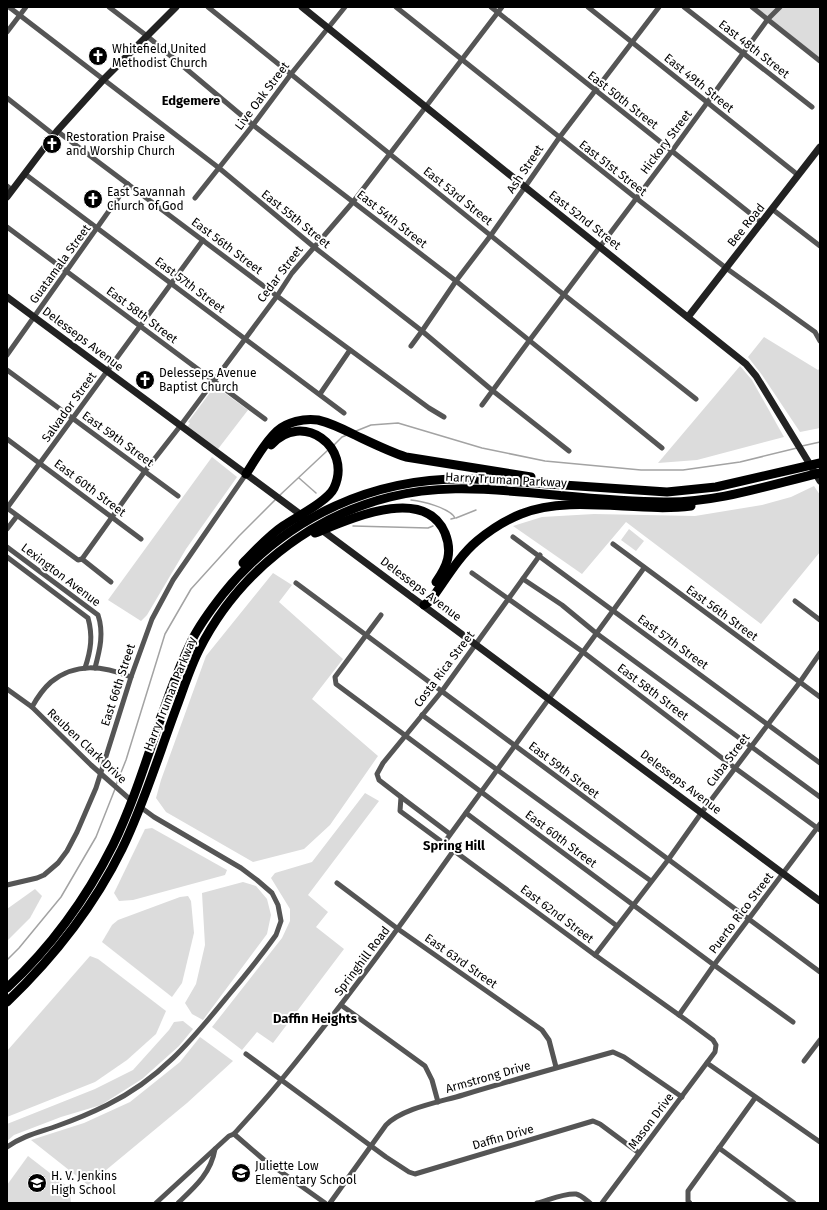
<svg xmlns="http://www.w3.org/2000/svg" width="827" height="1210" font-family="'Fira Sans',sans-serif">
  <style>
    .green { fill: #dcdcdc }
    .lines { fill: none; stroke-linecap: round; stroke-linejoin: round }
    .stream { stroke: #a3a3a3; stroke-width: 1.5 }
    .minor { stroke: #555; stroke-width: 5 }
    .secondary { stroke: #222; stroke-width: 7 }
    .motorway { stroke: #000; stroke-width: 9 }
    .labels { text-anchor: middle; stroke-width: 4; stroke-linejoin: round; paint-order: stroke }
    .poi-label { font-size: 12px; fill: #000; stroke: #fff; text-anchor: start }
    .street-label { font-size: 12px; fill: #000; stroke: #fff }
    .neighbourhood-label { font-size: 13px; font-weight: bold; fill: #000; stroke: #fff }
  </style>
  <rect width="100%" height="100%" fill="#fff"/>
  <g class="green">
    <path d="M 755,7 L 820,7 L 820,58 Z"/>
    <path d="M 764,337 L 818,370 L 820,368 L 820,428 L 800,432 L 762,375 L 748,357 Z"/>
    <path d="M 740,366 L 752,380 L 784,437 L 697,460 L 658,463 Z"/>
    <path d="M 215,386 L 248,410 L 218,449 L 188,428 L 188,426 L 190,423 L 188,422 Z"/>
    <path d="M 212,457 L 237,477 L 186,549 L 147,615 L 141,621 L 108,600 Z"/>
    <path d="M 814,486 L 820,495 L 820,552 L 761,624 L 626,522 L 582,574 L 513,526 L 542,517 L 594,514 L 695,516 L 762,505 L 791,497 Z"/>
    <path d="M 629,529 L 644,541 L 636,551 L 621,540 Z"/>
    <path d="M 273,573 L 292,585 L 279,602 L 343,659 L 312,699 L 378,756 L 330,825 L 304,849 L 253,862 L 166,812 L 156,798 L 161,780 L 206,656 Z"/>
    <path d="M 365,793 L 379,801 L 308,895 L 328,912 L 316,927 L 344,949 L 273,1043 L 257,1032 L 242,1050 L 212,1027 L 282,938 L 290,921 L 290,909 L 271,878 L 275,873 L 312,862 Z"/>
    <path d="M 152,828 L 227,870 L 225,875 L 133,900 L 119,901 L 114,893 L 145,829 Z"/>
    <path d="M 243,882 L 256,886 L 267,899 L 271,915 L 267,934 L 203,1020 L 192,1014 L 185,1003 L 196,984 L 205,945 L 202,893 Z"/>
    <path d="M 35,889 L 42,896 L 30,918 L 7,941 L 7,909 Z"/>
    <path d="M 188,896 L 191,901 L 194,933 L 182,983 L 172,997 L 102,942 L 112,925 L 118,920 L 180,897 Z"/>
    <path d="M 90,956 L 98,959 L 166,1011 L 156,1034 L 127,1060 L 95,1082 L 7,1117 L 7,1051 Z"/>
    <path d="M 183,1021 L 193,1029 L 179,1046 L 142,1079 L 101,1105 L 61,1117 L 14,1135 L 7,1141 L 7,1124 L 95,1089 L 133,1070 L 169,1030 L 174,1022 Z"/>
    <path d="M 200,1037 L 233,1061 L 187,1103 L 88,1185 L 31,1140 L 84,1123 L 130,1102 L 180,1062 Z"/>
    <path d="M 28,1156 L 68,1187 L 70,1193 L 71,1203 L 7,1203 L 7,1185 Z"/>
  </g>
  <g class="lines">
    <g class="stream">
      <path d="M 356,431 L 371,425 L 398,423 L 482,448 L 545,461 L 641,470 L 683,470 L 740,462 L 797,448"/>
      <path d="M 334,445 L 342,437 L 347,435"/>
      <path d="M 802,446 L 820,442"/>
      <path d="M 299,478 L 316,493"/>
      <path d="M 280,495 L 328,450"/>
      <path d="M 411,500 C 422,501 450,508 455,518 L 451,519"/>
      <path d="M 456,518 L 476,510"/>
      <path d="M 353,526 L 428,528 L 433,526"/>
      <path d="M 116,785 L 126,760 L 165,634 L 191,589 L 239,536 L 276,499"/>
      <path d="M 7,960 L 19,948 L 61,897 L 96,837 L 115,789"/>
    </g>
    <g class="minor">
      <path d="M 9,7 L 219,168 L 314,247 L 422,331 L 493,391 L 569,451"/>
      <path d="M 109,7 L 147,36 L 253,125 L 456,281 L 662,448"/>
      <path d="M 208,7 L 563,294 L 696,399"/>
      <path d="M 396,7 L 636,198 L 726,268 L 815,332 L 820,341"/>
      <path d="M 491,7 L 761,222"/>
      <path d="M 588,7 L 798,175"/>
      <path d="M 684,7 L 812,107"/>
      <path d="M 752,7 L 820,61"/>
      <path d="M 7,32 L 26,7"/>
      <path d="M 7,98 L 54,135"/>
      <path d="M 57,131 L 277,296 L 429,408 L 444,417"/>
      <path d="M 25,174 L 344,413"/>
      <path d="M 7,186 L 12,190"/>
      <path d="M 195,198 L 253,125 L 291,74 L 345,7"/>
      <path d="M 772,209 L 820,246"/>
      <path d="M 7,227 L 265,419"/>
      <path d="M 411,346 L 422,331 L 456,281 L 491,235 L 525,187 L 559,138 L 659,7"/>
      <path d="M 7,355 L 128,184"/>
      <path d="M 7,370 L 178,496"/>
      <path d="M 320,394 L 350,350"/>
      <path d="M 482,405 L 529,341 L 672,151 L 768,19 L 780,7"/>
      <path d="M 7,439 L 141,539"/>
      <path d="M 7,508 L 78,560 L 82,559 L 145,471 L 181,425 L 277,296 L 292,273 L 353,202 L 502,7"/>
      <path d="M 7,508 L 203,240"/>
      <path d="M 7,529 L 17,516"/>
      <path d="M 513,537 L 820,763"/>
      <path d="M 613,544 L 820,697"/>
      <path d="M 7,547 L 98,615 C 104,633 100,649 95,668"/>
      <path d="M 540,555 L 442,691 L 383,763 L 377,774 L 379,780 L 401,797 L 400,811 L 595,955 L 686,1020 L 713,1040 L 716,1045 L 715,1052 L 602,1203"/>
      <path d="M 7,557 L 88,618 C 93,636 91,650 85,668"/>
      <path d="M 82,559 L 111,582"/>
      <path d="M 472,573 L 583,652 L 735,768 L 820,830"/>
      <path d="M 523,579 L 562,605 L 596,633 L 820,797"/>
      <path d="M 296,583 L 820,972"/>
      <path d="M 795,601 L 820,620"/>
      <path d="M 381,615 L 335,677 L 336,684 L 714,965 L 793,1022"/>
      <path d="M 7,689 L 32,707 L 91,765 L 133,802"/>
      <path d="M 32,707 C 37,698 43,689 51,682 C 76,662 103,666 131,677"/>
      <path d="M 422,715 L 591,838 L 651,881"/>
      <path d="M 401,797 L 450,834"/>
      <path d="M 466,813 L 617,926"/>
      <path d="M 444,843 L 644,568"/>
      <path d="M 337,883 L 398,929 L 542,1030 L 549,1040 L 556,1067"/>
      <path d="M 7,885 L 37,878 L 44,875 L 58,863 L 67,851 L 77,832 L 96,788 L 131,677 L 152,619 L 173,580 L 246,474"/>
      <path d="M 595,955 L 668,860 L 702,812 L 800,682 L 820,653"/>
      <path d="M 341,1005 L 425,1066 L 432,1080 L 438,1102"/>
      <path d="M 679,1015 L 714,965 L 820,824"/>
      <path d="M 246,1054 L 386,1157 L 409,1172 L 415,1174 L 593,1121 L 600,1124 L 639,1153"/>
      <path d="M 804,1061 L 820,1040"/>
      <path d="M 707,1063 L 820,1142"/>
      <path d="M 234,1134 L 263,1159 L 325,1203"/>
      <path d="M 7,1147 C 22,1136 40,1132 57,1126 C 74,1120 91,1113 107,1105 C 160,1079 191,1041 227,997 C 244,977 261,956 276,935 L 281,921 L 278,905 L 272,893 L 257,880 L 241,868 L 154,817 L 139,806"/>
      <path d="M 719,1148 L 794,1203"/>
      <path d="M 156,1203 L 229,1136 L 234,1134 C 250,1116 267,1098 282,1079 C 343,1005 399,928 454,850"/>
      <path d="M 178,1203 C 195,1187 211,1173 215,1149"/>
      <path d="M 330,1203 L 386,1125 C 403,1108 440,1102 463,1095 C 513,1080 563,1066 613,1052 L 624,1057 L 682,1097"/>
      <path d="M 537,1203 C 549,1200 564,1193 576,1194 C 581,1195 586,1200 590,1203"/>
      <path d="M 690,1203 L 688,1201 L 688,1191 L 755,1098"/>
    </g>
    <g class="secondary">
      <path d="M 302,7 L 525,187 L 746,364 L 756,376 L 820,481"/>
      <path d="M 7,197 L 57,131 L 104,79 L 176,7"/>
      <path d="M 7,297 L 304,517"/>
      <path d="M 688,317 L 820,147"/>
      <path d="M 319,528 L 820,901"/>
    </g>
    <g class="motorway">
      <path d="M 246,474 C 256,459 264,443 277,431 C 287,422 304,418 318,420 C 331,423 343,429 355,435 C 372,443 388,451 406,457 L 531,477"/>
      <path d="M 315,533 C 348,520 424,484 445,533 C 453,553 447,566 436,582"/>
      <path d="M 243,563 C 256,550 268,536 283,526 C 296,517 328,501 334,488 C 353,447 302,410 271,445"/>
      <path d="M 424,605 L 430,601 C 445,581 458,557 477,541 C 490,530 506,520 521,514 C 571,494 638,513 691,506"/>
      <path d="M 7,988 C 51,947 86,899 113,845 C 145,779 160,706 192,640 C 200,624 212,608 223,594 C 286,516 375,476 474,479 L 667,492 L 716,487 L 820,463"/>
      <path d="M 7,1002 C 54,957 93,908 122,849 C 144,804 159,754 177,706 C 184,687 190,668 199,650 C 237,574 309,517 390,497 C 434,486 477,488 521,492 C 569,496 616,502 664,502 C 717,503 769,485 820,473"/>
    </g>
  </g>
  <defs>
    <g id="church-disc" transform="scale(1)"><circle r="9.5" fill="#000" stroke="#fff"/><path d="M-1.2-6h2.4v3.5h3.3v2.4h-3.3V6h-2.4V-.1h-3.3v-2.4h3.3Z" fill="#fff"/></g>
    <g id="school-disc" transform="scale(1)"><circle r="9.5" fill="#000" stroke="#fff"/><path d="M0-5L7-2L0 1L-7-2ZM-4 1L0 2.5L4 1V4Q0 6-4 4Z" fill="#fff"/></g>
  </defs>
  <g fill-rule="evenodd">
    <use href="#church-disc" x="98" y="56"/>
    <use href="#church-disc" x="52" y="144"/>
    <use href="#church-disc" x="93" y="199"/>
    <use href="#church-disc" x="145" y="380"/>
    <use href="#school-disc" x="241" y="1173"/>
    <use href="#school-disc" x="37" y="1183"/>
  </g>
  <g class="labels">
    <g class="poi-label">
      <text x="112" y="53">Whitefield United<tspan x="112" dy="14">Methodist Church</tspan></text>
      <text x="66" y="141">Restoration Praise<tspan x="66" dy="14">and Worship Church</tspan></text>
      <text x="107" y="196">East Savannah<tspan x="107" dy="14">Church of God</tspan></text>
      <text x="159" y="377">Delesseps Avenue<tspan x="159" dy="14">Baptist Church</tspan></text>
      <text x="255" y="1170">Juliette Low<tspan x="255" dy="14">Elementary School</tspan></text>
      <text x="51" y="1180">H. V. Jenkins<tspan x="51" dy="14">High School</tspan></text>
    </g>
    <g class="street-label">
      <text transform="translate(754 49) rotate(38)" y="4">East 48th Street</text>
      <text transform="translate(699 83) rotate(39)" y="4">East 49th Street</text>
      <text transform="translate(262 96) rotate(-53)" y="4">Live Oak Street</text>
      <text transform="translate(623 100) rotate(38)" y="4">East 50th Street</text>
      <text transform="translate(666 142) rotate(-53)" y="4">Hickory Street</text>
      <text transform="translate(613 168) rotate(38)" y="4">East 51st Street</text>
      <text transform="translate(525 169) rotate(-56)" y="4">Ash Street</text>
      <text transform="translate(458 196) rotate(39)" y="4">East 53rd Street</text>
      <text transform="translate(296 219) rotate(39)" y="4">East 55th Street</text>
      <text transform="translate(392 219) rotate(38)" y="4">East 54th Street</text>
      <text transform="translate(585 220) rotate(38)" y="4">East 52nd Street</text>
      <text transform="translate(746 225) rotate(-51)" y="4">Bee Road</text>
      <text transform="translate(227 246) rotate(37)" y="4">East 56th Street</text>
      <text transform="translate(60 264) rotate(-54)" y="4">Guatamala Street</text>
      <text transform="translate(280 274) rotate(-53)" y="4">Cedar Street</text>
      <text transform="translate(190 285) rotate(37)" y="4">East 57th Street</text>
      <text transform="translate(142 315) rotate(37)" y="4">East 58th Street</text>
      <text transform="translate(83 339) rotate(37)" y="4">Delesseps Avenue</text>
      <text transform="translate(69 407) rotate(-54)" y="4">Salvador Street</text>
      <text transform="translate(118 439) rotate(36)" y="4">East 59th Street</text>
      <text transform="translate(506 480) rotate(3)" y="4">Harry Truman Parkway</text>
      <text transform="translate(90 488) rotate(37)" y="4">East 60th Street</text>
      <text transform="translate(61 575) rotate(37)" y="4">Lexington Avenue</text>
      <text transform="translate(421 589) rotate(37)" y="4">Delesseps Avenue</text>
      <text transform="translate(722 613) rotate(36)" y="4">East 56th Street</text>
      <text transform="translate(673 642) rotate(36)" y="4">East 57th Street</text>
      <text transform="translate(444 669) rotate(-53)" y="4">Costa Rica Street</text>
      <text transform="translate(118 685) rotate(-72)" y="4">East 66th Street</text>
      <text transform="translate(653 692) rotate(37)" y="4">East 58th Street</text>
      <text transform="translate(170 694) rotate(-68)" y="4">Harry Truman Parkway</text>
      <text transform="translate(87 746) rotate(43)" y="4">Reuben Clark Drive</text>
      <text transform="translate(728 760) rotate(-53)" y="4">Cuba Street</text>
      <text transform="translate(564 770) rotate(37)" y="4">East 59th Street</text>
      <text transform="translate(681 782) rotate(37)" y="4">Delesseps Avenue</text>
      <text transform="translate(561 839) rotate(37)" y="4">East 60th Street</text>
      <text transform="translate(741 913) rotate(-53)" y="4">Puerto Rico Street</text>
      <text transform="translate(557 914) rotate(37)" y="4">East 62nd Street</text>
      <text transform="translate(362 961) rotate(-53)" y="4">Springhill Road</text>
      <text transform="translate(461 961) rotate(35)" y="4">East 63rd Street</text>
      <text transform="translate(488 1077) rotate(-16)" y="4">Armstrong Drive</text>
      <text transform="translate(651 1121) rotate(-53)" y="4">Mason Drive</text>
      <text transform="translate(503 1137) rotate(-16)" y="4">Daffin Drive</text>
    </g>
    <g class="neighbourhood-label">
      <text x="191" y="105">Edgemere</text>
      <text x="454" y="850">Spring Hill</text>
      <text x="315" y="1023">Daffin Heights</text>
    </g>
  </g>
  <rect width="827" height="1210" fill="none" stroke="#000000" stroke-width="16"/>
</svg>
